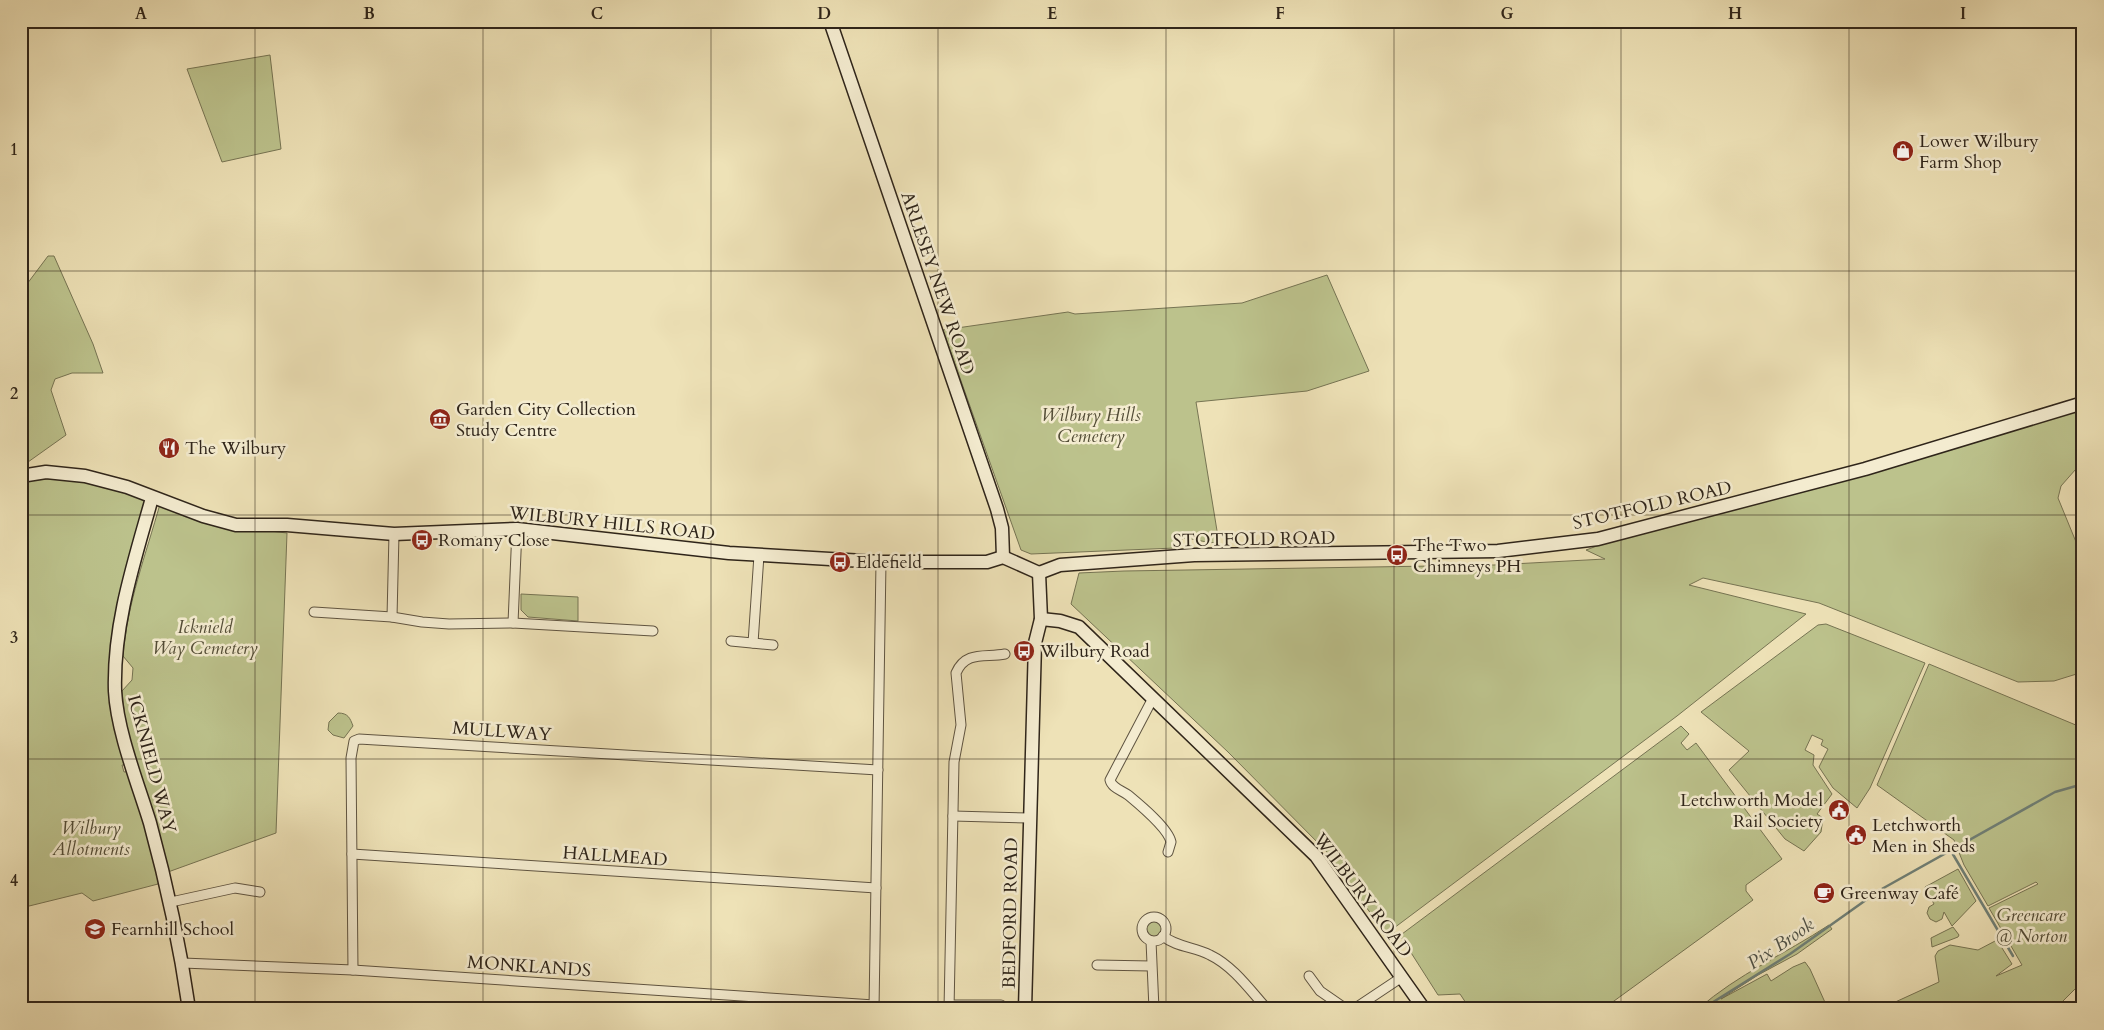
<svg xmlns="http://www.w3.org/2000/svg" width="2104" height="1030" font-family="Cardo,serif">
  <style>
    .green { fill: #bcc28c; stroke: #767453 }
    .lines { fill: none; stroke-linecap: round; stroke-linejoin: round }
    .stream { stroke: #708077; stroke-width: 2.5 }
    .street-casing { stroke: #5f5441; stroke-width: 11 }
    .secondary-casing { stroke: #2f251a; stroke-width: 15 }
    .street { stroke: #f4ecd0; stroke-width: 9 }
    .secondary { stroke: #f4ecd0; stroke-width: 12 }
    .grid { fill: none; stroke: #2f251a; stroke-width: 1; stroke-opacity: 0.55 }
    .labels { text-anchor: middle; stroke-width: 5; stroke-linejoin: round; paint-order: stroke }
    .poi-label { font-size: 18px; fill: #2f251a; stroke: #f4ecd0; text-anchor: start }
    .street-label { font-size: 18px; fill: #2f251a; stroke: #f4ecd0 }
    .park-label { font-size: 18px; font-style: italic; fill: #524c36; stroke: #f4ecd0 }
    .water-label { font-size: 19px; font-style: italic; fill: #4f5248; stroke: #f4ecd0 }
    .neatline { fill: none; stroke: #2f251a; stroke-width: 2 }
    .grid-label { font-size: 16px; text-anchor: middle; font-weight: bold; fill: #2f251a }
  </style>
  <rect width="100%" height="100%" fill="#eee2b7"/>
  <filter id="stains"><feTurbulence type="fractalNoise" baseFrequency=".004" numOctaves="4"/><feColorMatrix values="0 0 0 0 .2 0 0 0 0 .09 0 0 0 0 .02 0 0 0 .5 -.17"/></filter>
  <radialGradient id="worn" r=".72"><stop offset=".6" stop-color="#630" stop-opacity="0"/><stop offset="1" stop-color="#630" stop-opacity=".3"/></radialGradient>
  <g class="green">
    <path d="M 270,55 L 281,149 L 222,162 L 187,69 Z"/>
    <path d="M 48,256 L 54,256 L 93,344 L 103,373 L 72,373 L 55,379 L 51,390 L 66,435 L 21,467 L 21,292 Z"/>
    <path d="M 1327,275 L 1369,371 L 1307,391 L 1196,402 L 1219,543 C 1205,543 1197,539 1183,538 L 1175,548 L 1031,554 L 1021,550 L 943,330 L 1068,312 L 1075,314 L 1242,303 Z"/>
    <path d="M 2083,409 L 2083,461 L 2061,486 L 2058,498 L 2083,559 L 2083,672 L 2054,681 L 2018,682 L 1819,603 L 1703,578 L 1689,585 L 1806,614 L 1677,716 L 1394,928 L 1384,932 L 1326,851 L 1228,752 L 1071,604 L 1079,573 L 1124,571 L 1494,565 L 1605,559 L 1586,550 L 1608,542 Z"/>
    <path d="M 50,479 L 84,480 L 150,500 L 113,674 L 130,765 L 122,765 L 124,772 L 132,771 L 161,874 L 158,884 L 93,901 L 82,893 L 21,908 L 21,481 Z"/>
    <path d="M 160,504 L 236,527 L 287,533 L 276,833 L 168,872 L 126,729 L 122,691 L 132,680 L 133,668 L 123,656 C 127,604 146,554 160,504 Z"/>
    <path d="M 521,594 L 578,597 L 578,621 L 528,617 L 521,610 Z"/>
    <path d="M 1826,624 L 1925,663 L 1870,788 L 1857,808 L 1833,788 L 1819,767 L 1828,749 L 1821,745 L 1823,740 L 1812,735 L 1805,750 L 1814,755 L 1813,765 L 1832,794 L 1817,814 L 1823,818 L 1821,832 L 1804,851 L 1785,839 L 1729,770 L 1749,751 L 1701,712 L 1818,625 Z"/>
    <path d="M 1929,664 L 2083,728 L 2083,981 L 2055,1009 L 1880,1009 L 1939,982 L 1935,956 L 1938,951 L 1950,945 L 1978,950 L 1997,940 L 2012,964 L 1996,976 L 2022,965 L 1989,908 L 2038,884 L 2036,882 L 1988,906 L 1964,865 L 1954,840 L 1877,785 Z"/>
    <path d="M 338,713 C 348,713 350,718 353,726 L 344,738 L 333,735 L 328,730 L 329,722 Z"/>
    <path d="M 1681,726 L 1689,734 L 1681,743 L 1687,750 L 1696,743 L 1782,859 L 1746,885 L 1746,891 L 1753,900 L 1603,1009 L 1470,1009 L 1460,994 L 1438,995 L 1401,937 L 1402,934 Z"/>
    <path d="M 1958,869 L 1976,901 L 1952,926 L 1944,912 L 1942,919 L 1936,922 L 1930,919 L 1927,913 L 1929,907 L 1934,904 L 1925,887 Z"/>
    <circle cx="1154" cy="929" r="9"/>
    <path d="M 1829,925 L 1832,929 L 1797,954 L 1758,975 L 1721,999 L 1767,974 L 1771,981 L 1793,967 L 1805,962 L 1810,969 L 1828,1009 L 1698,1009 C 1738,974 1785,954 1829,925 Z"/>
    <path d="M 1953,927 L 1959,935 L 1958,937 L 1932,947 L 1931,938 Z"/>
  </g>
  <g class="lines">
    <g class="stream">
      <path d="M 1951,851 L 2013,956"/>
      <path d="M 1702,1009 L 1790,954 L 1880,890 L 2055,792 L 2083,784"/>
    </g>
    <g class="street-casing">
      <g id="street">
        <path d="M 314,612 L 392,617 L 422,622 L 449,624 L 513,623 L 653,631"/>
        <path d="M 392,617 L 394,534"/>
        <path d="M 513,623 L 517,529"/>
        <path d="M 731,641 L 773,645"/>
        <path d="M 753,643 L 759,555"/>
        <path d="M 1153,698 L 1110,780 C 1112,788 1121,790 1128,795 C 1140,805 1168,828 1171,842 L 1168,852"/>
        <path d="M 953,816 L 1030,818"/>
        <path d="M 352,854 L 876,888"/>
        <path d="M 171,902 L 235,888 L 260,892"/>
        <circle cx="1154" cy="929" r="12"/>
        <path d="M 1163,936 C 1176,947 1195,947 1210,955 C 1233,966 1250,990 1267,1009"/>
        <path d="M 1151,941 L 1154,1009"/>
        <path d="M 183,963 L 353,970 L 874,1005"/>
        <path d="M 1097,965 L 1151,966"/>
        <path d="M 353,970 L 351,758 L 354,741 L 359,739 L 878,770"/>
        <path d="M 1309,976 L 1320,991 L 1346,1009"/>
        <path d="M 949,1005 L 1001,1005"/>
        <path d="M 874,1009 L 881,562"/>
        <path d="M 949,1009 L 954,762 L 961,725 L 956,673 C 966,650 986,658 1005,654"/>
        <path d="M 1354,1009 L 1402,977"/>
      </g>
    </g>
    <g class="secondary-casing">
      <g id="secondary">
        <path d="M 830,21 L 997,509 L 1002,528 L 1003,557"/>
        <path d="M 21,476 L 46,472 L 85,476 L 127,487 L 203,516 L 236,525 L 287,525 L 394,534 L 517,529 L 729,553 L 881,562 L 987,562 L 1003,557 L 1039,573"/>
        <path d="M 152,498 C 134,562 113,625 115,691 C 117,731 138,784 150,823 C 167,885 180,946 189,1009"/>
        <path d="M 1039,573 L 1060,565 L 1194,555 L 1498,551 L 1598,539 L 1865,469 L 2083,403"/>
        <path d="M 1041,619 L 1060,621 L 1079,627 L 1316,856 L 1424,1009"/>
        <path d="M 1025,1009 L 1035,643 L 1041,619 L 1039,573"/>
      </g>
    </g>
    <use href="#street" class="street"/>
    <use href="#secondary" class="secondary"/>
  </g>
  <path class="grid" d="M 255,21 L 255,1009M 483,21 L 483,1009M 711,21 L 711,1009M 938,21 L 938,1009M 1166,21 L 1166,1009M 1394,21 L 1394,1009M 1621,21 L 1621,1009M 1849,21 L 1849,1009M 21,271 L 2083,271M 21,515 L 2083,515M 21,759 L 2083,759"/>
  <defs>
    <g id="shop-disc" transform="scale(1.125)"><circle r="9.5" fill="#8f2418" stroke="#f4ecd0"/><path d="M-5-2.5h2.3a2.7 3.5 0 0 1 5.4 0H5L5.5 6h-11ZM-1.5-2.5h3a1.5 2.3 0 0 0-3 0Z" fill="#fff"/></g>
    <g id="museum-disc" transform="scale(1.125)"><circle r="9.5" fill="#8f2418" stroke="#f4ecd0"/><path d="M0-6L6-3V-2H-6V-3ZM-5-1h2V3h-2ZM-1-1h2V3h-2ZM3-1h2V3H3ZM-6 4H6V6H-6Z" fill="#fff"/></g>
    <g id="restaurant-disc" transform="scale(1.125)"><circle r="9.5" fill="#8f2418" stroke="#f4ecd0"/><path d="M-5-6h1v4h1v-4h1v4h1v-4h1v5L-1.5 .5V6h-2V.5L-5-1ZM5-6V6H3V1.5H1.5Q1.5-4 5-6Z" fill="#fff"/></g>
    <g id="bus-disc" transform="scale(1.125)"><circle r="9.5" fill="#8f2418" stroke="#f4ecd0"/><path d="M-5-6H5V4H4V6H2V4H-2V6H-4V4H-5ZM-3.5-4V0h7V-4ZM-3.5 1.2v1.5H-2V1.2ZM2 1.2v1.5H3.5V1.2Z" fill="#fff"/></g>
    <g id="civic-disc" transform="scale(1.125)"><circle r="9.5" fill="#8f2418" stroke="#f4ecd0"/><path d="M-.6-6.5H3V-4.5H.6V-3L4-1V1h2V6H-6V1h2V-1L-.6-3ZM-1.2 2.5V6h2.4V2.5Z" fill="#fff"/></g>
    <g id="cafe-disc" transform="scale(1.125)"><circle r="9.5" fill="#8f2418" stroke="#f4ecd0"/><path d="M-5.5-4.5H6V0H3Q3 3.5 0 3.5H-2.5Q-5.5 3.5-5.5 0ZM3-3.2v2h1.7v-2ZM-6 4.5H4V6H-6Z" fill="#fff"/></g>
    <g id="school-disc" transform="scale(1.125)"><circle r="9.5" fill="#8f2418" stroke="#f4ecd0"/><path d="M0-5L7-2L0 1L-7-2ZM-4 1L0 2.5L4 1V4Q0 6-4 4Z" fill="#fff"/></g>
  </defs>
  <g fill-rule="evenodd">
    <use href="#shop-disc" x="1903" y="151"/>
    <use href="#museum-disc" x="440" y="419"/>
    <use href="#restaurant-disc" x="169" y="448"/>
    <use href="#bus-disc" x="422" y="540"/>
    <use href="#bus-disc" x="1397" y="555"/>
    <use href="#bus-disc" x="840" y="562"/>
    <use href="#bus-disc" x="1024" y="651"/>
    <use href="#civic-disc" x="1839" y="810"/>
    <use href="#civic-disc" x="1856" y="835"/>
    <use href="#cafe-disc" x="1824" y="893"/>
    <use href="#school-disc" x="95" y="929"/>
  </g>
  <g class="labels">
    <g class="poi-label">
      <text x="1919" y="147">Lower Wilbury<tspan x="1919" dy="21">Farm Shop</tspan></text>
      <text x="456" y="415">Garden City Collection<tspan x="456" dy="21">Study Centre</tspan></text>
      <text x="185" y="454">The Wilbury</text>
      <text x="438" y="546">Romany Close</text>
      <text x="1413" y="551">The Two<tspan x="1413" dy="21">Chimneys PH</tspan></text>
      <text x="856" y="568">Eldefield</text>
      <text x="1040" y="657">Wilbury Road</text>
      <text x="1823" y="806" text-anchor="end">Letchworth Model<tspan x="1823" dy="21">Rail Society</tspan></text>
      <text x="1872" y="831">Letchworth<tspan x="1872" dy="21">Men in Sheds</tspan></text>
      <text x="1840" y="899">Greenway Café</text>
      <text x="111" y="935">Fearnhill School</text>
    </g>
    <g class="street-label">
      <text transform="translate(938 283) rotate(71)" y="6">ARLESEY NEW ROAD</text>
      <text transform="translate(1652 505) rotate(-13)" y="6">STOTFOLD ROAD</text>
      <text transform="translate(612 523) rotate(6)" y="6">WILBURY HILLS ROAD</text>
      <text transform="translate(1254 539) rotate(-1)" y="6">STOTFOLD ROAD</text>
      <text transform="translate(502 731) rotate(4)" y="6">MULLWAY</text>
      <text transform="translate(152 764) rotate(75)" y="6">ICKNIELD WAY</text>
      <text transform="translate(615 856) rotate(4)" y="6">HALLMEAD</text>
      <text transform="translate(1363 895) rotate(53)" y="6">WILBURY ROAD</text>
      <text transform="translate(1010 913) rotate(-89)" y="6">BEDFORD ROAD</text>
      <text transform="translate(529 966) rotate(4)" y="6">MONKLANDS</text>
    </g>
    <g class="park-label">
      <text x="1091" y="421">Wilbury Hills<tspan x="1091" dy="21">Cemetery</tspan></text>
      <text x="205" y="633">Icknield<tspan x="205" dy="21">Way Cemetery</tspan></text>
      <text x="91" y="834">Wilbury<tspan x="91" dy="21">Allotments</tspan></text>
      <text x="2031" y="921">Greencare<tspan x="2031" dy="21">@ Norton</tspan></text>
    </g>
    <g class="water-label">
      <text transform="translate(1780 943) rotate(-34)" y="7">Pix Brook</text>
    </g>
  </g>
  <rect width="2104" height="1030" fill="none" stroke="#eee2b7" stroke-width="55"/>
  <rect x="28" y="28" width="2048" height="974" class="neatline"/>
  <g class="grid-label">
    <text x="141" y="19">A</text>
    <text x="369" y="19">B</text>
    <text x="597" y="19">C</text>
    <text x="824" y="19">D</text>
    <text x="1052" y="19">E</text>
    <text x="1280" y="19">F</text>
    <text x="1507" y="19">G</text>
    <text x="1735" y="19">H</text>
    <text x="1963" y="19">I</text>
    <text x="14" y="155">1</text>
    <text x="14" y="399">2</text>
    <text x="14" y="643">3</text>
    <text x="14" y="886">4</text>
  </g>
  <rect width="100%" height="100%" filter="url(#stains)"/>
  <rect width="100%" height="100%" fill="url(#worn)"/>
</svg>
